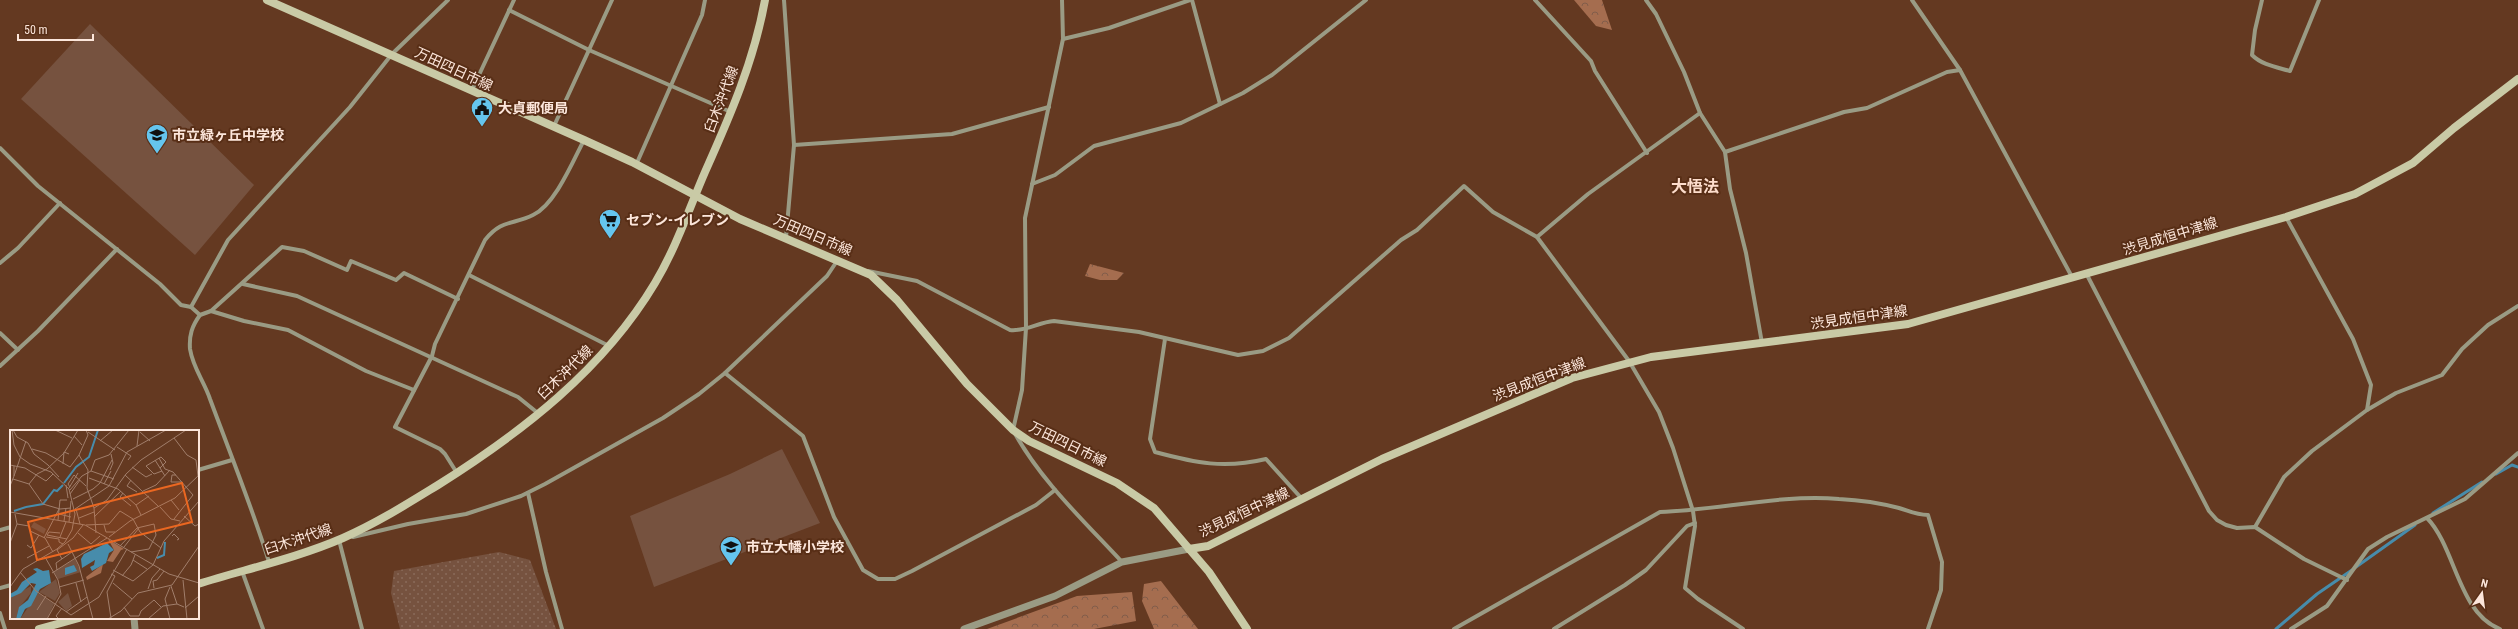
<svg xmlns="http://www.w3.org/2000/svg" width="2518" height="629" font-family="'Roboto Condensed','Noto Sans JP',sans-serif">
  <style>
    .grass { fill: url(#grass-dots) }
    .forest { fill: url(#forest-crowns) }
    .garden { fill: #76523f }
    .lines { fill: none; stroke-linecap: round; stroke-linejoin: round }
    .stream { stroke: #478cab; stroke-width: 3 }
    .minor { stroke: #9a9b84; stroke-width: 4 }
    .tertiary { stroke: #9a9b84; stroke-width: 7 }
    .secondary { stroke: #c9caa6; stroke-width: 8 }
    .labels { text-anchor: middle; stroke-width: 4; stroke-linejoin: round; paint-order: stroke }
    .street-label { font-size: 14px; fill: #fce6db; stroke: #582e16 }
    .poi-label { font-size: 14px; font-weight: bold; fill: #fce6db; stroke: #582e16; text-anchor: start }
    .quarter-label { font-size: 16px; font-weight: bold; fill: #fdddcc; stroke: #582e16 }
    .inset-river { fill: none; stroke: #478cab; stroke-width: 2 }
    .inset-road { fill: none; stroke: #a17e6b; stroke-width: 1 }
    .view { fill: #ea6721; fill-opacity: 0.15; stroke: #ea6721; stroke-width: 2 }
    .inset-edge { fill: none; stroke: #fce6db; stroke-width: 2 }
  </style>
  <defs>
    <pattern id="grass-dots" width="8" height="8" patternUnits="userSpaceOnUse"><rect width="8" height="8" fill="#76523f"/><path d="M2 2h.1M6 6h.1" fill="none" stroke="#8a6b5a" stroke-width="1.8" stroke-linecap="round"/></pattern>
    <pattern id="forest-crowns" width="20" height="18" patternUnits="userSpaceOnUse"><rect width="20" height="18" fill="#a56d4f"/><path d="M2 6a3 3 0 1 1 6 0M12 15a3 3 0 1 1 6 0" fill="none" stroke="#815d4a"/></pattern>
  </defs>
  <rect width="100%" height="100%" fill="#643921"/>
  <path class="grass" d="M 499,552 L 530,560 L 556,629 L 400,629 L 391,593 L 394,571 Z"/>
  <g class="forest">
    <path d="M 1574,0 L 1602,0 L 1612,30 L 1596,26 Z"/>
    <path d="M 1090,264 L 1124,273 L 1117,280 L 1100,280 L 1085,276 Z"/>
    <path d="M 1161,581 L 1198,629 L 1154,629 L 1142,601 L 1144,584 Z"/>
    <path d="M 1132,592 L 1136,621 L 1094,629 L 987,629 L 1077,596 Z"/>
  </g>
  <g class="garden">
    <path d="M 90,24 L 254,185 L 195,255 L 21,99 Z"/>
    <path d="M 782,449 L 820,523 L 654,587 L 630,516 L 730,474 Z"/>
  </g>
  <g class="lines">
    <g class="stream">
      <path d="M 2496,474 L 2512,465 L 2518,467"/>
      <path d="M 2433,513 L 2482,482"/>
      <path d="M 2356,567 L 2415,525"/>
      <path d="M 2276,629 L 2317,594 L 2352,570"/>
    </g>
    <g class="minor">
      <path d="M 784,0 L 794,145 L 786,237"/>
      <path d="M 1062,0 L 1063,39 L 1025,218 L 1026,328 L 1022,390 L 1013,430 C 1040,480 1083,520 1122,562"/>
      <path d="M 1192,0 L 1220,104"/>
      <path d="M 1535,0 L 1591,61 L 1595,71 L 1647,153"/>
      <path d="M 1646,0 L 1656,14 L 1684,72 L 1700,113 L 1725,152 L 1730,189 L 1746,253 L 1762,343"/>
      <path d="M 1912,0 L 1960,70 L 2072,277"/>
      <path d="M 2262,0 L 2255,30 L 2252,55 C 2262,65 2276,67 2290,71 L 2319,0"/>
      <path d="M 509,10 L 589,50 L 731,112"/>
      <path d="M 1063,39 L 1109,28 L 1190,0"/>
      <path d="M 472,90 L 514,0"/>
      <path d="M 554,126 L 612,0"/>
      <path d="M 794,145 L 952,134 L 1049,107"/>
      <path d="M 0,148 L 38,186 L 160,284 L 181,305 L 191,307 L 200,315"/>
      <path d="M 1725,152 L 1844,112 L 1867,108 L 1947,72 L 1960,70"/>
      <path d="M 636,165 L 702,15 L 705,0"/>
      <path d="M 1032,184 L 1055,175 L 1094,146 L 1181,123 L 1243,93 L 1272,75 L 1366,0"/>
      <path d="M 2286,217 L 2353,339 L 2371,385 L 2367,410"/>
      <path d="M 1537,237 L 1588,194 L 1700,113"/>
      <path d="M 0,263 L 18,248 L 60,203"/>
      <path d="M 868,271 L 917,281 L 1010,330 C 1025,332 1039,322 1054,321 L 1139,332 L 1238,355 L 1263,351 L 1289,338 L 1401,240 L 1417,230 L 1464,186 L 1493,212 L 1537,237 L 1629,361 L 1659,412 L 1673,448 L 1693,511 L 1695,526 L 1685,588 L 1698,599 L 1743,629"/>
      <path d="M 2086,273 L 2209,511 L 2217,520 L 2226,525 L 2237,528 L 2255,527 L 2304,559 L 2347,580"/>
      <path d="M 469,275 L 609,346"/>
      <path d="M 243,284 L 297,296 L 518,397 L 539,414"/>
      <path d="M 191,307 L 228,240 L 350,107 L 392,54 L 448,0"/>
      <path d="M 211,311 L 244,321 L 288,330 L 366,371 L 414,390"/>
      <path d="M 0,333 L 18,350"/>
      <path d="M 1165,339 L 1150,439 L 1155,452 C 1196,463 1224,469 1266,459 L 1303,500"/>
      <path d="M 0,366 L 38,331 L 117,249"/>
      <path d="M 725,373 L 803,436 L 834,517 L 863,570 L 878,579 L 895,579 L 912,571 L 1036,505 L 1055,490"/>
      <path d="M 198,470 L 232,460"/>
      <path d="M 457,473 L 445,454 L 440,449 L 395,427 L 432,356 L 435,344 L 485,240 C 502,219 513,225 533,215 C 555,205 573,161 584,140"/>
      <path d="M 528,493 L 546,572 L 562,629"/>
      <path d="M 2427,518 C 2456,548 2458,613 2500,629"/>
      <path d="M 2255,527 L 2284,477 L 2312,451 L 2367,410 L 2396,393 L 2442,375 L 2462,349 L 2488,325 L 2518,306"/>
      <path d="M 0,530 L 11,527"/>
      <path d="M 353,537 L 408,524 L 466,514 L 521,496 L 545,484 L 663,418 L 699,394 L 725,373 L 827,276 L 837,261"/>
      <path d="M 339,540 L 362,629"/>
      <path d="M 269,562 C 252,507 230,453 210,399 C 204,381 193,368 190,349 C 189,335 192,326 200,315 L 211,311 L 282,247 L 304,251 L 347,270 L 351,261 L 396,280 L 404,273 L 458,299"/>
      <path d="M 242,571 L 263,629"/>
      <path d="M 0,588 L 11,585"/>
      <path d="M 0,613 L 5,629"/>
      <path d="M 1454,629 L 1660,512 C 1719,510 1780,494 1839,499 C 1858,500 1880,503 1899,508 C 1909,511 1916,515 1928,515 L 1942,562 L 1941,590 L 1928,629"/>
      <path d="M 1554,629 L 1625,585 L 1646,570 L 1687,526 L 1695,523"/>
      <path d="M 2291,629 L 2327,606 L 2368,549 L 2387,537 L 2465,499 L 2518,453"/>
    </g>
    <g class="tertiary">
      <path d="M 134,618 L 135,629"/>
      <path d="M 964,629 L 1055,596 L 1122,562 L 1189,549"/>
    </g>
    <g class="secondary">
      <path d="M 267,0 L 584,140 L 632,162 L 740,219 L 871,275 L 897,300 L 967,384 L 1013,430 L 1029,441 L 1117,483 L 1154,508 L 1209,572 L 1247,629"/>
      <path d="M 1189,549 L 1208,546 L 1382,459 L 1572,378 L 1651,357 L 1908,324 L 2286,217 L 2355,194 L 2413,163 L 2454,128 L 2518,79"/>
      <path d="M 198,584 C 246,569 297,558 343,538 C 377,523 407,504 438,485 C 522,432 603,370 655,283 C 676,248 689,209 705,172 C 730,116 754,61 765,0"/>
      <path d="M 39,629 L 79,618"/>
    </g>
  </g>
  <defs>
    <g id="civic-pin" transform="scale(1.15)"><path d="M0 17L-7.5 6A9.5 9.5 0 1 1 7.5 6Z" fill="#65c5ee" stroke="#582e16"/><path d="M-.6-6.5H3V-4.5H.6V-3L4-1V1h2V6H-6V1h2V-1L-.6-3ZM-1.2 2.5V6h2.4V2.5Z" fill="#111"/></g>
    <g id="school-pin" transform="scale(1.15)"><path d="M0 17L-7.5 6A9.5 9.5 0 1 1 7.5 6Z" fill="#65c5ee" stroke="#582e16"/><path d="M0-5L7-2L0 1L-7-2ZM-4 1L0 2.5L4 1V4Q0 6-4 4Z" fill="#111"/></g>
    <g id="supermarket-pin" transform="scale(1.15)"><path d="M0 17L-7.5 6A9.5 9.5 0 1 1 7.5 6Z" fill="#65c5ee" stroke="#582e16"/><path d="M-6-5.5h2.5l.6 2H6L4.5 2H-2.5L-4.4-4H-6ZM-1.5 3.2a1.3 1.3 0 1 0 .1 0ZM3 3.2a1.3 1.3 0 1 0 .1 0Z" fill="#111"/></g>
  </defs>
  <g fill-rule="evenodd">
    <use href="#civic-pin" x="482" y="108"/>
    <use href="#school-pin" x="157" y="135"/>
    <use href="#supermarket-pin" x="610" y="220"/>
    <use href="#school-pin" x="731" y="547"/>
  </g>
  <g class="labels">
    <g class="street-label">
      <text transform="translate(454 69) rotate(25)" y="5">万田四日市線</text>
      <text transform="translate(721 99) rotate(-69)" y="5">臼木沖代線</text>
      <text transform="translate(813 235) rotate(23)" y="5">万田四日市線</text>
      <text transform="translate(2170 236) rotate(-17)" y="5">渋見成恒中津線</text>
      <text transform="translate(1859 317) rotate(-8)" y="5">渋見成恒中津線</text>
      <text transform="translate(565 372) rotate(-44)" y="5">臼木沖代線</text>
      <text transform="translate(1539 379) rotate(-21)" y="5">渋見成恒中津線</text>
      <text transform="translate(1068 444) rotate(26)" y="5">万田四日市線</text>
      <text transform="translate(1244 512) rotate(-25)" y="5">渋見成恒中津線</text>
      <text transform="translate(298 539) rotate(-18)" y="5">臼木沖代線</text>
    </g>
    <g class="poi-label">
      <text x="498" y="113">大貞郵便局</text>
      <text x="172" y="140">市立緑ヶ丘中学校</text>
      <text x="626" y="225">セブン-イレブン</text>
      <text x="746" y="552">市立大幡小学校</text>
    </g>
    <g class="quarter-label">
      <text x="1695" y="192">大悟法</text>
    </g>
  </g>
  <g transform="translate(10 430)">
    <rect width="189" height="189" fill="#643921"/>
    <path d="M 65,129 L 71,142 L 48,149 L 44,142 ZM 21,156 L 21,163 L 9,178 L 6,189 L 0,189 L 0,168 ZM 28,163 L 44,174 L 37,189 L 10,189 ZM 58,163 L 62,176 L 56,181 L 48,172 Z" fill="#76523f"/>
    <path d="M 98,109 L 114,119 L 111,120 L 103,132 L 97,131 L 104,120 ZM 93,134 L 91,143 L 77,150 L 76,147 Z" fill="#a56d4f"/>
    <path d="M 24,92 L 36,99 L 34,104 L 21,97 ZM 46,149 L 50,163 L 45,171 L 29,162 Z" fill="#76523f"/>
    <path d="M 97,113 L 104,120 L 99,123 L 96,133 L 82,141 L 80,137 L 84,135 L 85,130 L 72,138 L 71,129 L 74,124 ZM 64,135 L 67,141 L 55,145 L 55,138 ZM 27,138 L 33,141 L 39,140 L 41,153 L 30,159 L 21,176 L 15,179 L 10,189 L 6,189 L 9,177 L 18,170 L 26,154 L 21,153 L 11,163 L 0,168 L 0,164 L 7,160 L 12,152 L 27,142 L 23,139 Z" fill="#478cab"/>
    <path class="inset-river" d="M 54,53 L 66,37 L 79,27 L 88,0M 16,77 L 33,74 L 44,60 L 47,61 L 53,55M 4,81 L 16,77M 147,128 L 154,125 L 155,112"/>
    <path class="inset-road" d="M 3,0 L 7,7 L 18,13 L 24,24 L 38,35 L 49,47M 45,0 L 62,8M 78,2 L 105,20M 130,2 L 140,11M 64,6 L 72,15M 164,8 L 177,25 L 186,30 L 188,46M 90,11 L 103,0M 127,16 L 129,0M 107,17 L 121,26 L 118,30M 22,19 L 36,23 L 60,37 L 69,25 L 78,5 L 76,0M 69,25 L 78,40 L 77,58 L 84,78 L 86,103M 149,28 L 155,39 L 163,42 L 183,65 L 164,89M 145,30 L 155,46M 53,34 L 54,22 L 59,24M 0,35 L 15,38 L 36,51 L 43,44M 122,37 L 136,47 L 142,44M 150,38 L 156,32 L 151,27 L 136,36 L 144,44 L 152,41M 100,40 L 103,33 L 101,24M 81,41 L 85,30 L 99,25 L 119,0M 115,45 L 149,77M 166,45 L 162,45 L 161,52 L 172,52M 4,46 L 16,11M 79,48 L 108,59 L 126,75 L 131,85M 3,49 L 19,54 L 33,74 L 50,79 L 61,78M 121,50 L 117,56 L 127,62M 19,54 L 27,44 L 37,39 L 54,23 L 68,0M 94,54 L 101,41M 56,55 L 58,68M 0,56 L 4,46 L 4,36M 60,57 L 58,54 L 64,45 L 76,56M 59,58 L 68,43M 60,60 L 72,46 L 81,41 L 104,49M 133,61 L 146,55 L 160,40M 113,63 L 110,67 L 121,76M 60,64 L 70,50M 63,69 L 83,59 L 90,53 L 102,30M 161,70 L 169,80M 126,75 L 139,66M 150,77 L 161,89 L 170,91M 84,78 L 97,70 L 116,44 L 131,30 L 176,0M 65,79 L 99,56 L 117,22 L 156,0M 66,79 L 70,94M 0,82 L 75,95 L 159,144 L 189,153M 49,84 L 61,87M 174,86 L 185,96 L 189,94M 84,87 L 111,61M 69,88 L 84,82M 48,90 L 50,70 L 57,70M 54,91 L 56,78M 59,92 L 61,71M 7,94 L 19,96 L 20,101 L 35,108 L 43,122M 76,95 L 99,94 L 110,81 L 123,89 L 130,102 L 151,118M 94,95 L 96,102 L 105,102M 68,103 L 81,114 L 90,106M 37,105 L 57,109M 37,105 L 39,102 L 50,103M 162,106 L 164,104 L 169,109 L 167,110M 36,107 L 49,109 L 49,112 L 53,114M 50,107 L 56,92M 99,107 L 120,91 L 165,68 L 189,45M 34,108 L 49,79M 0,113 L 7,94 L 5,84M 58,114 L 69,136 L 83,189M 17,115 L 21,118 L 29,105M 110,116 L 127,98 L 144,94 L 146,105 L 139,119 L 121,122M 114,117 L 129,98M 35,127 L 48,150 L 51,164 L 37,189M 17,128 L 39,116M 52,129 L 47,120 L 63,108 L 73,95M 123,130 L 137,139M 143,135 L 154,111 L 189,71M 47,140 L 46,133 L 62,122M 103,140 L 123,151 L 143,135M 10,142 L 26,161 L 61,185 L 89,167 L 117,119M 42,143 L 97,108M 112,146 L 121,135 L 125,125M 173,150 L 177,189M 66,153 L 71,172M 103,153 L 122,169M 161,156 L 167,174M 0,157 L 13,139 L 47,119 L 55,112 L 62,100 L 65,84 L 59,59 L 41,42 L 20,34 L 10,27 L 4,15 L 2,0M 49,157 L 74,150M 160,157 L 155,169 L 160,189M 144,158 L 143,151 L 147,150 L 154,141M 138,159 L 142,148 L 150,139M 114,177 L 120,186 L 129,186 L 131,181 L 144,170 L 151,177M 175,178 L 189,166M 27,180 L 36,166M 56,182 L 77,167M 101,188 L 97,162 L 105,146 L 101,144M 49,189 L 46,186 L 52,178M 98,189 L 111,181 L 128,163 L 162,155 L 189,116M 138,189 L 153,176 L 167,174 L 174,177"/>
    <path class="view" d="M 172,53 L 182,92 L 27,130 L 18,92 Z"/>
    <rect width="189" height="189" class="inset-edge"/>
  </g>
  <g transform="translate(2482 593) rotate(14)" stroke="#582e16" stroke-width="3" paint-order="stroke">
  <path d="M0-3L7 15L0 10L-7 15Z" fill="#fce6db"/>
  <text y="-6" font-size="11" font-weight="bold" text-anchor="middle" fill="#fce6db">N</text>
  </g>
  <path d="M18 34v6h75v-6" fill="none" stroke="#fce6db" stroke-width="2"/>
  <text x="24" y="34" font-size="12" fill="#fce6db" stroke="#582e16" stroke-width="3" paint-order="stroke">50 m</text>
</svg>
